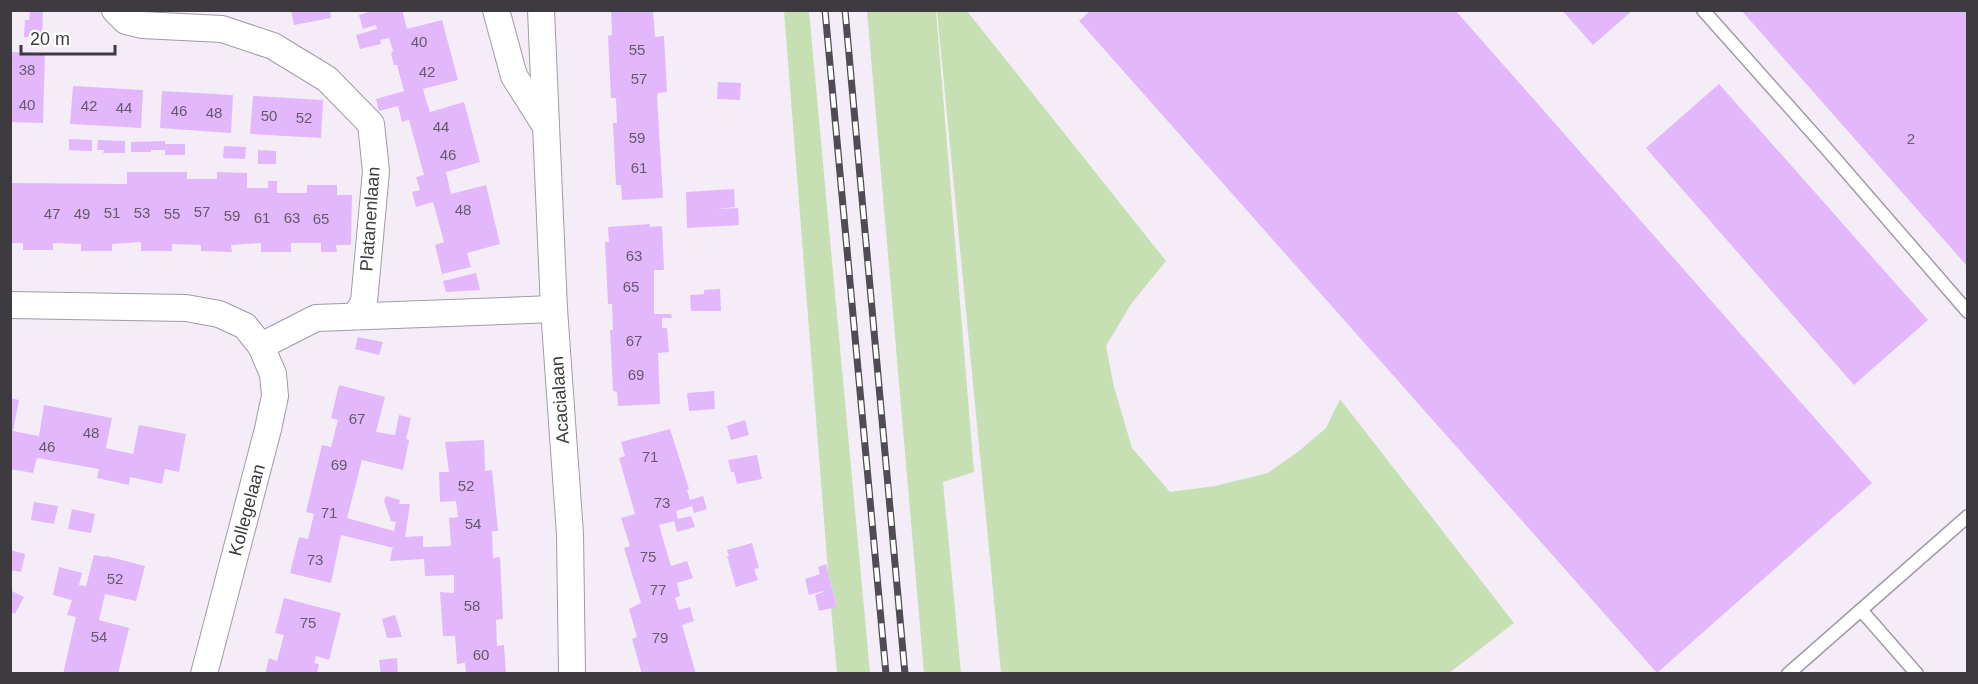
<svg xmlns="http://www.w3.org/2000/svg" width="1978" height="684" font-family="Arial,sans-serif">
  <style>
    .green { fill: #c6e0b4 }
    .building { fill: #e3b7fb }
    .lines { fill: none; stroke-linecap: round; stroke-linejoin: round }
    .service-casing { stroke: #a19ba5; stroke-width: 15 }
    .minor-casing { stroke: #a19ba5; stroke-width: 28 }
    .service { stroke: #fff; stroke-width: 12 }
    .minor { stroke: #fff; stroke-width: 26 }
    .rail-casing { stroke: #4f4d52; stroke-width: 7 }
    .rail { stroke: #fff; stroke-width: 4.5; stroke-dasharray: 14; stroke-linecap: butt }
    .labels { text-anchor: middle; stroke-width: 6; stroke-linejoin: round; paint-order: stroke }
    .number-label { font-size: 15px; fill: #665a6e }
    .street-label { font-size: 18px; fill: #3d3b3f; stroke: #fff }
  </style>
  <rect width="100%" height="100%" fill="#f4edf8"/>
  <g class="green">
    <path d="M 784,11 L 809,11 L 870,673 L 837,673 L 831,608 L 837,606 L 828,571 Z"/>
    <path d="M 867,11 L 936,11 L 974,472 L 943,482 L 961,673 L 924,673 Z"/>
    <path d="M 937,11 L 967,11 L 1166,261 L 1131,304 L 1106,346 L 1114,387 L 1132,448 L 1170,492 L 1215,486 L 1268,473 L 1299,451 L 1326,428 L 1340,399 L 1514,623 L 1449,673 L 1001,673 Z"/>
  </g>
  <g class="building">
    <path d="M 291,10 L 330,10 L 331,18 L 294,25 Z"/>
    <path d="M 375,10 L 402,10 L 407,29 L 442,20 L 458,80 L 423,89 L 426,100 L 430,112 L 464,102 L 480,162 L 446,172 L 451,194 L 486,185 L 500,244 L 467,253 L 471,267 L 442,274 L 435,245 L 444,242 L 433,202 L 416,207 L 412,192 L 420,190 L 416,177 L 424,175 L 409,120 L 402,122 L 398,106 L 379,111 L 376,99 L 404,91 L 397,65 L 394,65 L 391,54 L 393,51 L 389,38 L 380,40 L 381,44 L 360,49 L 356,35 L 377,29 L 376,25 L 363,29 L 359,15 Z"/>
    <path d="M 611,10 L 653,10 L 655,37 L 664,36 L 667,92 L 658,93 L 657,96 L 663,198 L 622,200 L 621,185 L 616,185 L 613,123 L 617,123 L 616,98 L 611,98 L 608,36 L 612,35 Z"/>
    <path d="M 1091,10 L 1455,10 L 1872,483 L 1657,673 L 1079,21 Z"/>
    <path d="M 1562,10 L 1633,10 L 1593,45 Z"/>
    <path d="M 1741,10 L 1968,10 L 1968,267 Z"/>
    <path d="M 30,12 L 43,12 L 42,37 L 24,37 L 25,20 L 29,20 Z"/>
    <path d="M 10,52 L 45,53 L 43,123 L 10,122 Z"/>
    <path d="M 718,82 L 741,83 L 740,100 L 717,99 Z"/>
    <path d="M 1719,84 L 1928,320 L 1854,385 L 1646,148 Z"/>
    <path d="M 73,86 L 143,90 L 141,128 L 70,124 Z"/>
    <path d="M 162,91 L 233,95 L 231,133 L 160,128 Z"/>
    <path d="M 253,96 L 323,100 L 321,138 L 250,134 Z"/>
    <path d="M 69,139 L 92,140 L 92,151 L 69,150 Z"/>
    <path d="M 98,140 L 125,141 L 125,153 L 103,153 L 104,150 L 97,150 Z"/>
    <path d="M 165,141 L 165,144 L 185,144 L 185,155 L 165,155 L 165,150 L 151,150 L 151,152 L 131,152 L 131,142 Z"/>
    <path d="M 224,146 L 246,147 L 245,159 L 223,158 Z"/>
    <path d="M 258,150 L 276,151 L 276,164 L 258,164 Z"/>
    <path d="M 127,172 L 187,172 L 187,179 L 217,179 L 217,172 L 247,173 L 247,188 L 268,188 L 268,181 L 277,181 L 277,193 L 307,193 L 307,185 L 337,185 L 337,195 L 352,195 L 351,245 L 336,245 L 337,252 L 321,252 L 321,243 L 291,243 L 291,252 L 261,252 L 261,243 L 231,245 L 232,252 L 201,251 L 201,245 L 172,244 L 172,251 L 141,251 L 141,242 L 112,244 L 112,251 L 81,251 L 81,244 L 53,243 L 53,250 L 23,250 L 23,243 L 10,243 L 10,183 L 127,184 Z"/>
    <path d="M 734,189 L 735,207 L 717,209 L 738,208 L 739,225 L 687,228 L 686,192 Z"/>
    <path d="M 650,224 L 650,227 L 662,226 L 664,270 L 654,270 L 654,314 L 671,314 L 672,318 L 662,318 L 662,328 L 667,328 L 669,352 L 658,353 L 660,404 L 618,406 L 617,392 L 613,391 L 610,330 L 613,330 L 612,304 L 608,304 L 605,242 L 609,242 L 608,227 Z"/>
    <path d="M 476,273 L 480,290 L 446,292 L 443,281 Z"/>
    <path d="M 720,289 L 721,311 L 691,311 L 690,295 L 704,294 L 704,290 Z"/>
    <path d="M 358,337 L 383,342 L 379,355 L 355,349 Z"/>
    <path d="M 339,385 L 385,397 L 376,432 L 395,435 L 399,415 L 411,418 L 406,439 L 409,440 L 403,470 L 362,460 L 347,518 L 394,531 L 396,522 L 391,521 L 384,501 L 386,496 L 400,500 L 399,504 L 410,504 L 405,537 L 423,536 L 423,547 L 451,546 L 449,518 L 458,517 L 456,501 L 440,502 L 439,472 L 449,472 L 445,442 L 484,440 L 485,471 L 492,470 L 498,531 L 492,531 L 493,558 L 500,557 L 503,619 L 496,620 L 497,646 L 504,645 L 506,674 L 466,674 L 465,663 L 457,664 L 455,636 L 443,636 L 440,592 L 454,593 L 454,575 L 425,576 L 424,559 L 390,561 L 392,549 L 394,548 L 341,535 L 331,583 L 290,573 L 299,537 L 308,539 L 314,514 L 306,512 L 322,445 L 331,447 L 338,420 L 331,418 Z"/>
    <path d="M 714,391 L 715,409 L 689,411 L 687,393 Z"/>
    <path d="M 10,398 L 19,400 L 13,431 L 39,436 L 44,405 L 112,418 L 106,448 L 119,451 L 133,454 L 139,425 L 186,434 L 179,472 L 165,469 L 162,484 L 130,477 L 129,485 L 97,478 L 99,469 L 37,458 L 33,473 L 10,469 Z"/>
    <path d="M 745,420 L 749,435 L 731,440 L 727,426 Z"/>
    <path d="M 670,429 L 689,489 L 687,490 L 690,500 L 703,496 L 707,509 L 694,513 L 692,506 L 676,511 L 678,519 L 691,516 L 695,527 L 677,532 L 674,521 L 659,525 L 671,566 L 687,561 L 693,578 L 677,583 L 680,596 L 675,598 L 679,610 L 690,607 L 694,621 L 682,625 L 696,674 L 642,674 L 632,639 L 637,637 L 629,609 L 641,603 L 624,548 L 630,546 L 621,518 L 635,514 L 619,458 L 625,456 L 621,442 Z"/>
    <path d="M 757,455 L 762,479 L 737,484 L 734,472 L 731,472 L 728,460 Z"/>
    <path d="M 34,502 L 58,506 L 54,524 L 31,520 Z"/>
    <path d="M 72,509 L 95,514 L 91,533 L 68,529 Z"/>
    <path d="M 752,543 L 759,568 L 754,569 L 758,580 L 736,587 L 727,556 L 729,556 L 727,550 Z"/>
    <path d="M 10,550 L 25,554 L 21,572 L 10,570 Z"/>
    <path d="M 94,555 L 105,557 L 106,556 L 145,566 L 136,601 L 105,594 L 99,620 L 129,628 L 118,674 L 63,674 L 76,617 L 67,615 L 72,600 L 53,595 L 59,567 L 82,573 L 79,585 L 86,586 Z"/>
    <path d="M 826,564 L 837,607 L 819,611 L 815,595 L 823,592 L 823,591 L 809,595 L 805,579 L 820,574 L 818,567 Z"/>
    <path d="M 10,590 L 24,597 L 15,614 L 10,612 Z"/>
    <path d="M 284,598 L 341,613 L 329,660 L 316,656 L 314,663 L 319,664 L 317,674 L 265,674 L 269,658 L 277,661 L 284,635 L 275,633 Z"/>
    <path d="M 395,615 L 402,637 L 387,638 L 382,619 Z"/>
    <path d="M 397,658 L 398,674 L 381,674 L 379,660 Z"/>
  </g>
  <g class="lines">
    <g class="service-casing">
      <g id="service">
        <path d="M 1703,10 L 1825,147 L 1968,312"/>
        <path d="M 1861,610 L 1917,674"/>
        <path d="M 1788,674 L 1968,516"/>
      </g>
    </g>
    <g class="minor-casing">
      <g id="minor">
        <path d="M 115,10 L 126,21 L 142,25 L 222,29 L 273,46 L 327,79 L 371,124 L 376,171 L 364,302 L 356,315"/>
        <path d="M 496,10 L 514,76 L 545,125"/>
        <path d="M 541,10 L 554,309 L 570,534 L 572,674"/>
        <path d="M 10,305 L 186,308 L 219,314 L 245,326 L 261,346 L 273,374 L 275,396 L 268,429 L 204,674"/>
        <path d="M 261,346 L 316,318 L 554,309"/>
      </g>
    </g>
    <use href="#service" class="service"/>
    <use href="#minor" class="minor"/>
    <g class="rail-casing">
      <g id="rail">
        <path d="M 825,10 L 886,674"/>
        <path d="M 845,10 L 905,674"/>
      </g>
    </g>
    <use href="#rail" class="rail"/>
  </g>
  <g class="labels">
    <g class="number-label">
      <text x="419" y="47">40</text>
      <text x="637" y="55">55</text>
      <text x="27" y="75">38</text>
      <text x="427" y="77">42</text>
      <text x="639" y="84">57</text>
      <text x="27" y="110">40</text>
      <text x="89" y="111">42</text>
      <text x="124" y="113">44</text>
      <text x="179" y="116">46</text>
      <text x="214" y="118">48</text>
      <text x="269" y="121">50</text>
      <text x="304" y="123">52</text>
      <text x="441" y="132">44</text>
      <text x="637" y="143">59</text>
      <text x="1911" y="144">2</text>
      <text x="448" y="160">46</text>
      <text x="639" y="173">61</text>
      <text x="463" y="215">48</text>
      <text x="202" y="217">57</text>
      <text x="112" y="218">51</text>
      <text x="142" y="218">53</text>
      <text x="52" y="219">47</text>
      <text x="82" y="219">49</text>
      <text x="172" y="219">55</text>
      <text x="232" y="221">59</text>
      <text x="262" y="223">61</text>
      <text x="292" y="223">63</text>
      <text x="321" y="224">65</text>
      <text x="634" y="261">63</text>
      <text x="631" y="292">65</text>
      <text x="634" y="346">67</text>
      <text x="636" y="380">69</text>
      <text x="357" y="424">67</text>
      <text x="91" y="438">48</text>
      <text x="47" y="452">46</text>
      <text x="650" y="462">71</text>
      <text x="339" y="470">69</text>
      <text x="466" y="491">52</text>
      <text x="662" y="508">73</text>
      <text x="329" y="518">71</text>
      <text x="473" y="529">54</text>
      <text x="648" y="562">75</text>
      <text x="315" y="565">73</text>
      <text x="115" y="584">52</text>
      <text x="658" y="595">77</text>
      <text x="472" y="611">58</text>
      <text x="308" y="628">75</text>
      <text x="99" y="642">54</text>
      <text x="660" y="643">79</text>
      <text x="481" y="660">60</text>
    </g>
    <g class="street-label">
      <text transform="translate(370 219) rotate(-86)" y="6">Platanenlaan</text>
      <text transform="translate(560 400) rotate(-94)" y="6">Acacialaan</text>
      <text transform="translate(247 510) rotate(-75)" y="6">Kollegelaan</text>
    </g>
  </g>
  <rect width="1978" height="684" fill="none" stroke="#3d3b3f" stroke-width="24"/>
  <path d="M21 45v9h94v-9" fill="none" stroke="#3d3b3f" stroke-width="3"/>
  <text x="30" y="45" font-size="18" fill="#3d3b3f" stroke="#ffffff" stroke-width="4.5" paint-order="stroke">20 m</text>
</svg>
